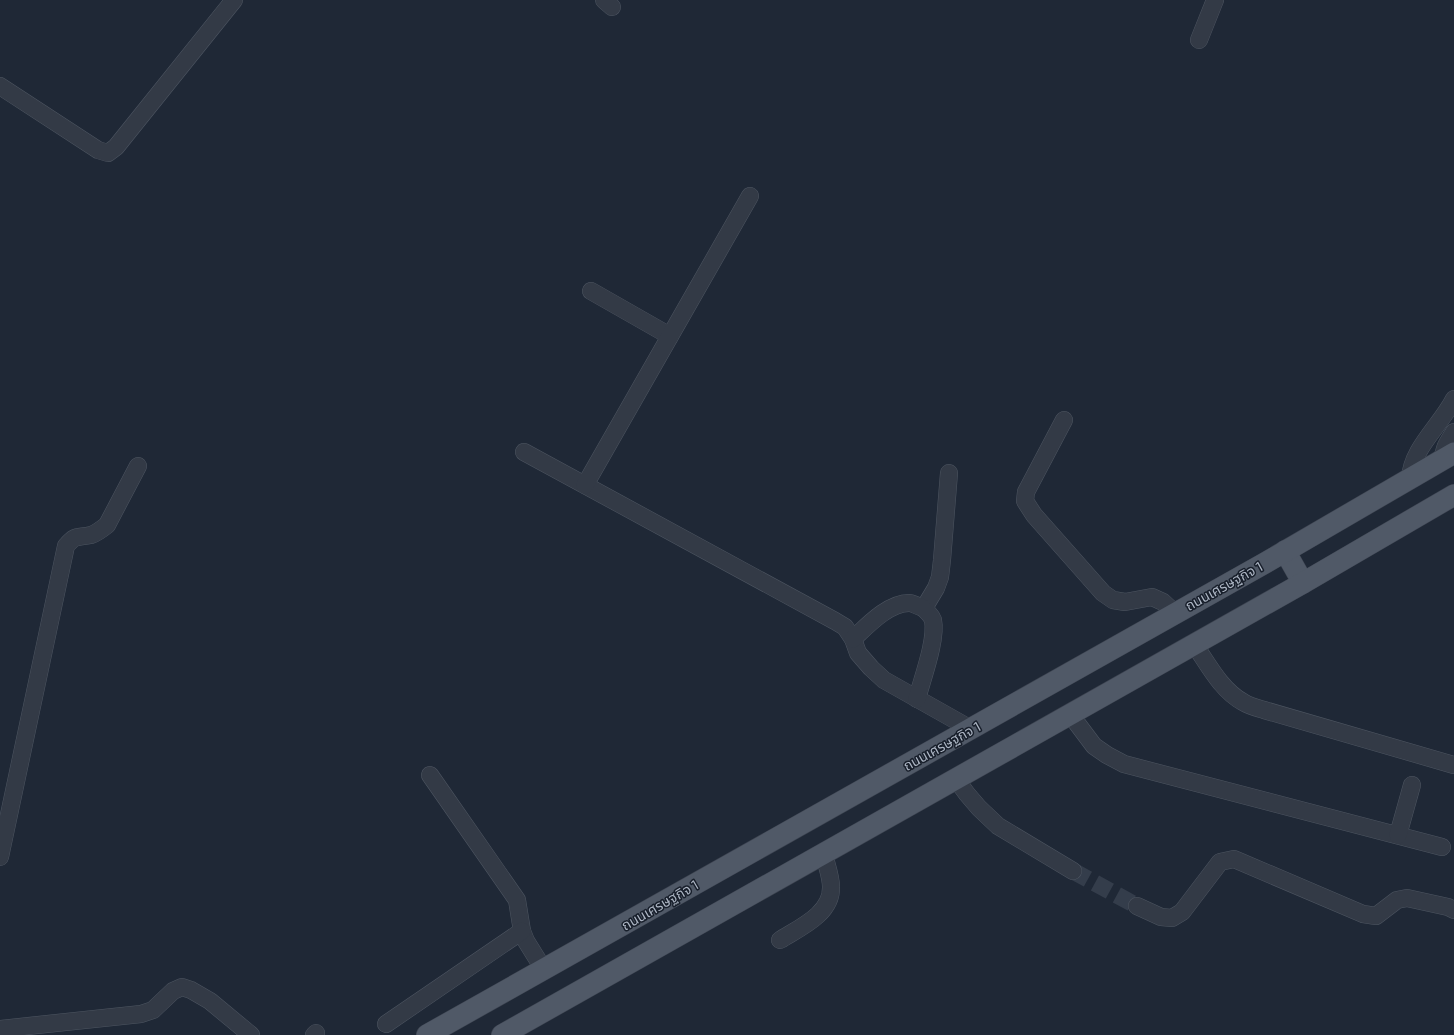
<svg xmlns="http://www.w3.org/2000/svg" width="1454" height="1035" font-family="'Exo 2','Noto Sans Thai',sans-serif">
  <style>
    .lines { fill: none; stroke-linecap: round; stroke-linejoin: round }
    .minor-tunnel { stroke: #343d4b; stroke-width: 17; stroke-dasharray: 17 8; stroke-linecap: butt }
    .minor-casing { stroke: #4d5561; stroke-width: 18 }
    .major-casing { stroke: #3c4350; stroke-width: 22 }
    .minor { stroke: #333a46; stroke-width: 17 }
    .major { stroke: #505967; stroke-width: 21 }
    .labels { text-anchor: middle; stroke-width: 3; stroke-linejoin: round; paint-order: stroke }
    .street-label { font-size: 14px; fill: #acb5c3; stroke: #181f2b }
  </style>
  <rect width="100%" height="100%" fill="#1f2836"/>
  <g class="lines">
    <path class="minor-tunnel" d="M 1073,871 L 1137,906"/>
    <g class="minor-casing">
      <g id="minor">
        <path d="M 604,0 L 612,7"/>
        <path d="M 1199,40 L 1215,0"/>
        <path d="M 0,86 L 98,150 L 108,153 L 116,147 L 234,0"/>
        <path d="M 591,291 L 670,336"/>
        <path d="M 1064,420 L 1026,492 L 1025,501 L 1034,515 L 1103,593 L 1113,600 L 1125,602 L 1152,597 L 1163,602 L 1176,614"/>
        <path d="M 524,452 L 835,621 L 845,627 L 853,639 L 858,653 L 871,668 L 884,680 L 971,729"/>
        <path d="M 1443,460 C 1443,448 1448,442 1454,432"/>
        <path d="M 1410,479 C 1411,449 1441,425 1454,399"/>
        <path d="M 585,485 L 750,196"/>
        <path d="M 924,608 L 936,588 L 940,577 L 942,560 L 949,473"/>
        <path d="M 853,639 C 867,626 888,603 909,603 C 913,603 917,606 921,607 C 925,609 931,615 933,620 C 937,640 922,679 917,699"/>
        <path d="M 1194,644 C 1208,664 1221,690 1243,702 C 1249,706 1257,708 1264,710 L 1454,765"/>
        <path d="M 1070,714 L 1094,746 L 1107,755 L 1124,764 L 1442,847"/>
        <path d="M 430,775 L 517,900 L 522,931 L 526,941 L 544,970"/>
        <path d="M 956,779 L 967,794 L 979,808 L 998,826 L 1073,871"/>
        <path d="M 1398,835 L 1412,785"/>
        <path d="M 0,857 L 66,546 C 76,534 77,538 91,535 C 97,533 102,529 107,525 L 138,466"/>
        <path d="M 1137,906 L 1161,917 L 1172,918 L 1182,912 L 1220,862 L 1234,859 L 1363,914 L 1376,916 L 1397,900 L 1407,898 L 1448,907 L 1454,910"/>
        <path d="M 780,940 C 799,928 832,914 831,887 C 831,876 826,864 824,854"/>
        <path d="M 386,1024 L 522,931"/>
        <path d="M 0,1029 L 141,1014 L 153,1010 L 173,991 L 182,987 L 191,990 L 210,1001 L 251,1035"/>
        <path d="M 314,1035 L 316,1033"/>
      </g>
    </g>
    <g class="major-casing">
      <g id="major">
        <path d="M 1285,551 L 1303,583"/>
        <path d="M 427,1035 L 1265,563 L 1454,453"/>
        <path d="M 502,1035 L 1303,583 L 1454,495"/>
      </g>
    </g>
    <use href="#minor" class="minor"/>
    <use href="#major" class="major"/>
  </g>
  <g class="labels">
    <g class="street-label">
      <text transform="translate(1224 586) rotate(-29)" y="5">ถนนเศรษฐกิจ 1</text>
      <text transform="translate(942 746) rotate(-29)" y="5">ถนนเศรษฐกิจ 1</text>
      <text transform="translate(660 905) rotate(-30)" y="5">ถนนเศรษฐกิจ 1</text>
    </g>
  </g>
</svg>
